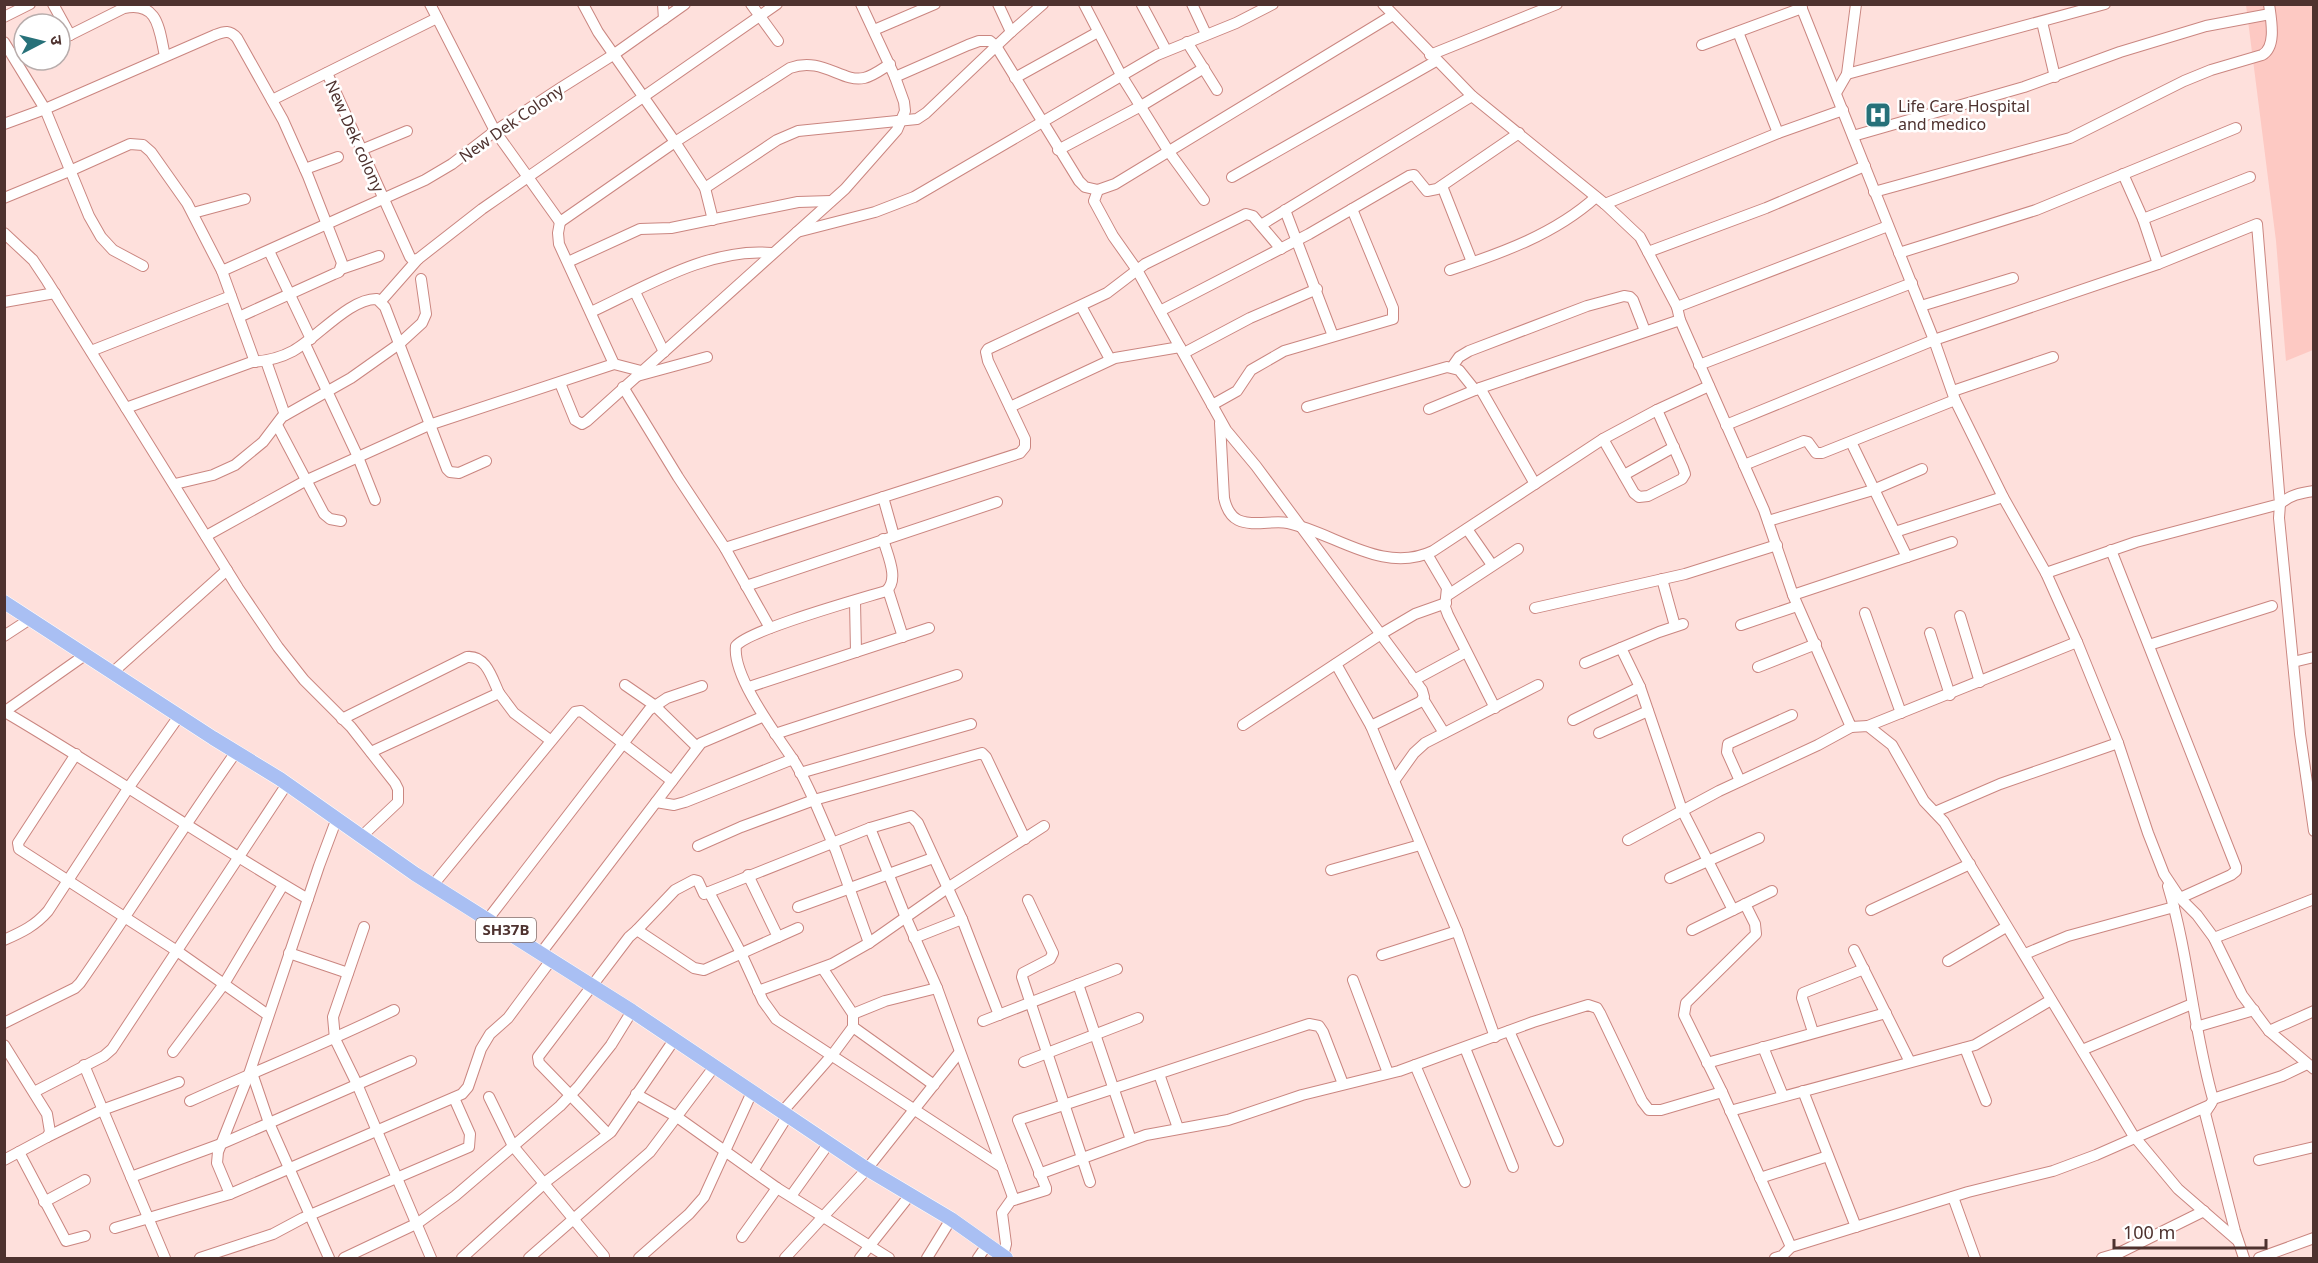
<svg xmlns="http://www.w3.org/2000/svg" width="2318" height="1263" font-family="'Noto Sans','Noto Sans Devanagari',sans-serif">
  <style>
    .green { fill: #fdc9c3 }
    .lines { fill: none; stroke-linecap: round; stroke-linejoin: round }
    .minor-casing { stroke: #ca8680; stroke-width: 12 }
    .major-casing { stroke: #fff; stroke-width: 15 }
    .minor { stroke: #fff; stroke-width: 10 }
    .major { stroke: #a9bff3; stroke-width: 14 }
    .labels { text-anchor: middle; stroke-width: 5; stroke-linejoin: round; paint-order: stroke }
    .shield { fill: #fff; stroke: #83706d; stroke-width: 1.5 }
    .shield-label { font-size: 15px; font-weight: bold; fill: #4e322f }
    .poi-label { font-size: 16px; fill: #4e322f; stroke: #fff; text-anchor: start }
    .street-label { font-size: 16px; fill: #4e322f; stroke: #fff }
  </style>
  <rect width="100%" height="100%" fill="#fee0dc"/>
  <path class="green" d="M 2246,5 L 2313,5 L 2313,350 L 2286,361 L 2276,241 Z"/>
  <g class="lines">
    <g class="minor-casing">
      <g id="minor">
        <path d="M 53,4 L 70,35"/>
        <path d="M 430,4 L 495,131 L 560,222 L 675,142 L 790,68 C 822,56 842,83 864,78 C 873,76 882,69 890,64"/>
        <path d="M 583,4 L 598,32 L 675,142 L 705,188 L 713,220"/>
        <path d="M 663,4 L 664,19"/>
        <path d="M 751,4 L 778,41"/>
        <path d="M 998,4 L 1011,32"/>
        <path d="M 1084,4 L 1121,75 L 1169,152 L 1204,200"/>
        <path d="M 1192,4 L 1206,34"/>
        <path d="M 1383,4 L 1472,96 L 1605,204 L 1640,237 L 1677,307 L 1680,320 L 1764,510 L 1793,595 L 1851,727 L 1868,726 L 1892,745 L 1924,801 L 1944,822 L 2133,1135 L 2178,1189 L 2238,1241"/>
        <path d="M 1800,4 L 1934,340 L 1955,400 L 2003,497 L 2046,573 L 2077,642 L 2118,743 L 2148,833 L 2164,874 L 2180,898 L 2197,915 L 2214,938 L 2242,995 L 2269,1031 L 2314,1069"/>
        <path d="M 1142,5 L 1166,50"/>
        <path d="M 4,17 L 30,4"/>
        <path d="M 2042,22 L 2055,77"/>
        <path d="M 874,30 L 935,4"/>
        <path d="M 1738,32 L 1778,133"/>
        <path d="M 60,40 L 124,8 C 159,1 159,30 165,56"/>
        <path d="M 4,42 L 45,109 L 89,216 L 101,237 L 113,250 L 143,266"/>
        <path d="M 1187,42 L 1217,90"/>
        <path d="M 1702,45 L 1802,8"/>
        <path d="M 1430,55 L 1557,4"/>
        <path d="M 327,73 L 410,257 L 413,260 L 418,259 L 482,209 L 777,4"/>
        <path d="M 1847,74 L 2105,4"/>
        <path d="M 895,77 L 968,45 L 979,41 L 990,41 L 996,46 L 1079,181 L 1085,187 L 1098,190 L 1115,184 L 1393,15"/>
        <path d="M 1015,78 L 1098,32"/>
        <path d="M 1836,93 L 1847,74 L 1856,4"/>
        <path d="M 272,100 L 437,18"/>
        <path d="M 4,124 L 45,109 L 215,35 C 225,31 230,30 237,38 L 283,120 L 308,176 L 342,263 L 339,272 L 334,274 L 239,317"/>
        <path d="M 1853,136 L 2024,87 L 2120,52 L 2206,26 L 2270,14"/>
        <path d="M 361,150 L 407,131"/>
        <path d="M 1058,150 L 1141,106 L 1204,68"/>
        <path d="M 305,169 L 338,157"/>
        <path d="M 2123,174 L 2143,219 L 2158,264"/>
        <path d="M 1232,177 L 1436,61"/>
        <path d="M 1442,186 L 1472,262"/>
        <path d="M 705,188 L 777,140 L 798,131 L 917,119 L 926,113 L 1011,32 L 1043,4"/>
        <path d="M 1098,190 L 1094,201 L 1113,236 L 1137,270 L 1226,430 L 1256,466 L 1422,690 L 1424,697 L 1420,702 L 1371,726"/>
        <path d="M 1874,192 L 2070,138 L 2184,81 L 2211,70 L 2262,55 C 2277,47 2271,19 2269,4"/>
        <path d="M 4,198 L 72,170 L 130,144 L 143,145 L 151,152 L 187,203 L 222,271 L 425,180 L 452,164 L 495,131 L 559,89 L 613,55 L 685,4"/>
        <path d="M 1605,204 L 1778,133 L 1843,110"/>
        <path d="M 1285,210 L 1333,336"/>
        <path d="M 193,213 L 245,199"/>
        <path d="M 2143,219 L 2250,177"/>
        <path d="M 560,222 L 558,233 L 559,244 L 614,364"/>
        <path d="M 1261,225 L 1472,96"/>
        <path d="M 797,232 L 875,212 L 914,197 L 1157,55 L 1236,23 L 1273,4"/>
        <path d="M 4,233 L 33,260 L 47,281 L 238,588 L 278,647 L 304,680 L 351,727 L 395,783 L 398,789 L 398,802 L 362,836"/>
        <path d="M 269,251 L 311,339"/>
        <path d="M 1648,252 L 1766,208 L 1865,166"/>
        <path d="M 1899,253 L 2036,210 L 2236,128"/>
        <path d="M 568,262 L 640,229 L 671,228 L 798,202 L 831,201"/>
        <path d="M 341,269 L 379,256"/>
        <path d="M 1450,270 C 1502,253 1555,234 1596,197"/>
        <path d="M 222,271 L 255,362"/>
        <path d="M 635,292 L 664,352"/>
        <path d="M 381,301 L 418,259"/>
        <path d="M 4,302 L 55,293"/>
        <path d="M 1081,306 L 1110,359"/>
        <path d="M 1921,306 L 2013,278"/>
        <path d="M 1677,307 L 1888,226"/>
        <path d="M 1160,311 L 1309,234 L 1409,176 L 1414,175 L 1427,191 L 1437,189 L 1519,133"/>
        <path d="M 591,312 C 645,287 710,247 771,253"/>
        <path d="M 305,344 L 358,457 L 375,500"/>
        <path d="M 91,351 L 231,296"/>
        <path d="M 1184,353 L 1250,318 L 1317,289"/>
        <path d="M 266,361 L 285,415"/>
        <path d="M 1699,365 L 1912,283"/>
        <path d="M 1452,367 L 1459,357 L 1469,351 L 1587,306 L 1624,296 L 1630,297 L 1633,300 L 1645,331"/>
        <path d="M 637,376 L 707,357"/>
        <path d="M 560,383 L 575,420 L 582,424 L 587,421 L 845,189 L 897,130 L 905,111 L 904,102 L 895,77 L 861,4"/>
        <path d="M 623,387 L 678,477 L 725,548 L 770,628"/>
        <path d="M 1480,388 L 1535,484"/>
        <path d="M 1953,391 L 2053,357"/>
        <path d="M 1212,405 L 1237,391 L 1251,370 L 1284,351 L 1393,319 L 1393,308 L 1352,209"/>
        <path d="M 1010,407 L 1115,358 L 1180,347"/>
        <path d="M 1307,407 L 1447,367 L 1459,370 L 1475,390"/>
        <path d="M 126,408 L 252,362 C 268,361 280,358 293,351 C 317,338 350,298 377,299 L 385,307 L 447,469 L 450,472 L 459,473 L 486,461"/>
        <path d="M 1429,409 L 1480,388 L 1680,320"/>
        <path d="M 1220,423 L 1224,498 C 1226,507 1230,516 1238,520 C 1252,527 1273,520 1288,523 C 1335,533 1383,575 1433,551 L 1603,439 L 1657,410 L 1709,386"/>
        <path d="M 277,425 L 324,514 L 330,519 L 341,521"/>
        <path d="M 1726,425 L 1934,340 L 2158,264 L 2257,224 L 2280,504 L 2136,542 L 2046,573"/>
        <path d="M 1603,439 L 1634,493 L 1639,497 L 1648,496 L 1682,479 L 1685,474 L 1683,468 L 1657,410"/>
        <path d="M 1851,442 L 1907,557"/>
        <path d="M 1744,465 L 1804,441 L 1808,442 L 1816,453 L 1822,453 L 1955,400"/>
        <path d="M 1624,475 L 1674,447"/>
        <path d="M 175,484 L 213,475 L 235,465 L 263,442 L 282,417 L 351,378 L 399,344 L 422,323 L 426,314 L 421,279"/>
        <path d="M 2314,491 C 2300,493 2290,495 2280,504 L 2279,518 L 2300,734 L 2314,831"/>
        <path d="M 883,497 L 894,536"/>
        <path d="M 1768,521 L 1873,490 L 1922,469"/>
        <path d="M 1467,529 L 1492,565"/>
        <path d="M 1895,532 L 2003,497"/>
        <path d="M 206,536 L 305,481 L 429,425 L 614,364 L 641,371"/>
        <path d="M 725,548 L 1020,453 L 1025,447 L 1025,439 L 988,361 L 986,352 L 988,349 L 1107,293 L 1145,264 L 1246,214 L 1253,216 L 1281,249"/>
        <path d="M 2111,550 L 2236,867 L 2236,871 L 2231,875 L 2180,898"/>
        <path d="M 1427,554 L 1447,588 L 1445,607 L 1448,615 L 1495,708"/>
        <path d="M 1662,579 L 1675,626"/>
        <path d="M 746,586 L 997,502"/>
        <path d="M 888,590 L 903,637"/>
        <path d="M 1448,595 L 1518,549"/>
        <path d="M 1793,595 L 1952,542"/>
        <path d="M 855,601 L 856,652"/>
        <path d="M 1535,608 L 1685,574 L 1777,545"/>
        <path d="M 1865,613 L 1901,713"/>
        <path d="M 1960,616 L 1980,682"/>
        <path d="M 1741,625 L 1797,606"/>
        <path d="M 1930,633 L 1950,695"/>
        <path d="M 4,636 L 30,619"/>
        <path d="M 2149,645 L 2272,606"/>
        <path d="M 1621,648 L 1640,687 L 1682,810 L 1733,910"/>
        <path d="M 2293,662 L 2314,657"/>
        <path d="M 1585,663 L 1659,632 L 1683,624"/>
        <path d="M 1336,664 L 1371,726 L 1457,931 L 1495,1037"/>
        <path d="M 1758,667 L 1816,644"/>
        <path d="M 112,673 L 227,570"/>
        <path d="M 1414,680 L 1466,652"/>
        <path d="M 625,685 L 654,705 L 697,747"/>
        <path d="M 749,687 L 929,628"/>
        <path d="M 1423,699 L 1444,733"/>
        <path d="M 4,712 L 85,655"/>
        <path d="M 5,712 C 107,772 205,839 308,899"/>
        <path d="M 342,719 L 467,657 C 486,655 492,678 499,693"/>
        <path d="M 1573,720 L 1640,687"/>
        <path d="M 1243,725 L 1381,634 L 1415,614 L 1446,603"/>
        <path d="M 1868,726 L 2077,642"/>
        <path d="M 1599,733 L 1648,711"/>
        <path d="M 775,734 L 957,675"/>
        <path d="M 371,752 L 499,693 L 514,713 L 550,740"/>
        <path d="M 76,754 L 18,843 L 19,849 L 177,951 L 268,1015"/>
        <path d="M 800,773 L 971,724"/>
        <path d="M 1394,781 L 1414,753 L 1425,743 L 1538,685"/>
        <path d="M 1740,781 L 1727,752 L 1728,744 L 1792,715"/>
        <path d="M 656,802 L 674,805 L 685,802 L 793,759"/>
        <path d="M 1935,812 L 2000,784 L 2118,743"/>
        <path d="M 337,818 L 319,866 L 249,1074 L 218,1152 L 217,1163 L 230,1194 L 462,1094 L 468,1087 L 481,1049 L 490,1034 L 508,1018 L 551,960"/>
        <path d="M 870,828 L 906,918 L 937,988 L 1014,1200 L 1046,1190 L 1046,1188 L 1018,1120 L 1309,1024 L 1319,1026 L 1323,1032 L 1343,1084"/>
        <path d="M 1628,840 L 1719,791 L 1818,745 L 1851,727"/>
        <path d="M 698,846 L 741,827 L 814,800 C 807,786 801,771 792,758 C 776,734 732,676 736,646 C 748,630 860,599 886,591 C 900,580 887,554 883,539"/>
        <path d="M 1331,870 L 1420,845"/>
        <path d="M 748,875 L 778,937"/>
        <path d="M 1670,878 L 1759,838"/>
        <path d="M 433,885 L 575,712 L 581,711 L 672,781"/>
        <path d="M 2168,886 C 2189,956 2193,1029 2213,1099 L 2282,1076 L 2307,1064"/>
        <path d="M 709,892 L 741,953 L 763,1001 L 776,1019 L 1002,1167"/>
        <path d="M 1028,900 L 1053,953 L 1050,959 L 1023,973 L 1022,977 L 1090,1182"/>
        <path d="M 1745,904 L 1755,924 L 1756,934 L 1686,1003 L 1684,1015 L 1722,1092 L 1791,1247"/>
        <path d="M 798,907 L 933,858"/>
        <path d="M 1871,910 L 1970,864"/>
        <path d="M 488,919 L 649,710 L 667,698 L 702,686"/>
        <path d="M 364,927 L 333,1017 L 335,1039 L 357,1084 L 431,1258"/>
        <path d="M 637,930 L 675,890 L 694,880 L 698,881 L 704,894 L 870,828 L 911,816 L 918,823 L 962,919 L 999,1015"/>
        <path d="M 1692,930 L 1772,891"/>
        <path d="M 914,938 L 962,919"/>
        <path d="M 2214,938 L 2314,899"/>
        <path d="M 4,940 C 22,932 35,926 48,911 L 129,787 L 179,716"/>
        <path d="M 869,943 L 836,851 L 814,800 L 982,753 L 986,757 L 1025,839"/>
        <path d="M 1854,950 L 1910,1062"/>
        <path d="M 289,953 L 348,973"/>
        <path d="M 541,953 L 701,743 L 762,717"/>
        <path d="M 2025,954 L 2068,936 L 2174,907"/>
        <path d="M 1382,955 L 1457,931"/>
        <path d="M 1948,961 L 2006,927"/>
        <path d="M 1353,980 L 1388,1073"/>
        <path d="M 1078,984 L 1131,1140"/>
        <path d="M 758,991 L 832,964 L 869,943 L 946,889 L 1044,826"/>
        <path d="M 853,1014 L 885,1001 L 937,988"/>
        <path d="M 983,1021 L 1117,969"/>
        <path d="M 4,1023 L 75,988 L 80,983 C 133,907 182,828 236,752"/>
        <path d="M 853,1027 L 934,1085"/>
        <path d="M 2196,1027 L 2254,1010"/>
        <path d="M 1509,1031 L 1558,1141"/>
        <path d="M 2269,1031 L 2314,1011"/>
        <path d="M 1813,1032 L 1802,998 L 1803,993 L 1864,969"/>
        <path d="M 4,1045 L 47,1114 L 50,1132 L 47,1137 L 4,1160"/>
        <path d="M 1763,1047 L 1783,1096"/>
        <path d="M 1465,1048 L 1513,1167"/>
        <path d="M 1965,1048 L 1986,1101"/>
        <path d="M 2082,1050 L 2192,1004"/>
        <path d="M 173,1052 L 224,984 L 283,885"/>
        <path d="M 1024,1062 L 1138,1018"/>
        <path d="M 1707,1063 L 1886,1013"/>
        <path d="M 84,1065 L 165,1258"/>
        <path d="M 1415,1065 L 1465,1182"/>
        <path d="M 252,1073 L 269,1123 L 329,1258"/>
        <path d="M 1159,1074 L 1178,1128"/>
        <path d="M 1803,1091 L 1856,1227"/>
        <path d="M 34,1092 L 104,1056 L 112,1049 L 287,784"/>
        <path d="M 636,1094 L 677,1117 L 777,1188 L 889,1258"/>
        <path d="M 489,1097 L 513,1146 L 604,1256"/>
        <path d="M 190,1101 C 258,1070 327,1043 394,1010"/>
        <path d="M 2212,1102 L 2205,1113 L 2235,1231 L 2244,1258"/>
        <path d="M 783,1111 L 833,1054 L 853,1027 L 853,1014 L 823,969"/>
        <path d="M 1730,1111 L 1975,1045 L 2051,1000"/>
        <path d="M 608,1134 L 539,1063 L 538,1057 L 629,937 L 637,930 L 694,968 L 704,970 L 798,928"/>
        <path d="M 47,1137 L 102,1110 L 179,1082"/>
        <path d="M 19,1152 L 66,1241 L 85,1236"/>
        <path d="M 2259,1160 L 2314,1147"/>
        <path d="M 753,1171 L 788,1115"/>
        <path d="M 1039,1174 L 1146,1135 L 1228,1120 L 1302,1095 L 1399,1071 L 1533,1022 L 1588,1005 L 1597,1008 L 1600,1013 L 1642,1101 L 1649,1110 L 1661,1110 L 1722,1092"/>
        <path d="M 131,1177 L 221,1144 L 411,1061"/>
        <path d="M 1760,1178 L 1828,1156"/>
        <path d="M 791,1196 L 829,1143"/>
        <path d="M 1953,1197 L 1975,1258"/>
        <path d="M 44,1202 L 85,1180"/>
        <path d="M 115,1228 L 230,1194"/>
        <path d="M 742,1237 L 777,1188"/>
        <path d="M 1003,1256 L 1006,1244 L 1002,1213 L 1012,1199"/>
        <path d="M 200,1258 L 273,1234 L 303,1218 L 469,1147 L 470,1134 L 454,1098"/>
        <path d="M 344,1258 L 418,1223 L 455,1196 L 560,1106 L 578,1087 L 611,1045 L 632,1011"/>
        <path d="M 462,1258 L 548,1180 L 611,1132 L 674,1040"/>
        <path d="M 529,1258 L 650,1152 L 714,1067"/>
        <path d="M 639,1258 L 689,1214 L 704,1197 L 752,1092"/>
        <path d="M 785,1258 L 867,1169 L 959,1053"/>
        <path d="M 860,1258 L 910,1195"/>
        <path d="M 927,1258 L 951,1219"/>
        <path d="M 978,1258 L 987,1245"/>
        <path d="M 1775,1258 L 1782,1256 L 1791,1247 L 1968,1192 L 2053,1171 L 2096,1155 L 2210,1105"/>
        <path d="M 2102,1258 L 2119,1253 L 2204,1211"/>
        <path d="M 2259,1258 L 2314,1238"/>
      </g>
    </g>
    <g class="major-casing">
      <path id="major" d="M 4,602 L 213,738 L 280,779 L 415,874 L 632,1011 L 867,1169 L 951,1219 L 1006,1258"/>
    </g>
    <use href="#minor" class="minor"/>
    <use href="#major" class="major"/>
  </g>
  <defs>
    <g id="hospital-square" transform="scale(1.35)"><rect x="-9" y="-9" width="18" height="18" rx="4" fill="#277179" stroke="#fff"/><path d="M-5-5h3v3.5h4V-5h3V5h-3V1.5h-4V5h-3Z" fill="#fff"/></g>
  </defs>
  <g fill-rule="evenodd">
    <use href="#hospital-square" x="1878" y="115"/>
  </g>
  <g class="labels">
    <rect class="shield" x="476" y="918" width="60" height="24" rx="4.5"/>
    <g class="shield-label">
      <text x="506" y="935">SH37B</text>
    </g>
    <g class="poi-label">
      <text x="1898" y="112">Life Care Hospital<tspan x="1898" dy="18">and medico</tspan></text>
    </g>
    <g class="street-label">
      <text transform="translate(511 123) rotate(-35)" y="6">New Dek Colony</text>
      <text transform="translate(355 136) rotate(66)" y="6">New Dek colony</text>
    </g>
  </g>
  <rect width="2318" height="1263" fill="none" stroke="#4e322f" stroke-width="12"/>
  <g transform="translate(42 42) rotate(83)"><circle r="28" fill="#ffffff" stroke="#b8adac" stroke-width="1.5"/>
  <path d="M0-4.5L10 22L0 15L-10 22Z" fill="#277179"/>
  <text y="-9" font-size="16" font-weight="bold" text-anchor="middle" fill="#4e322f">उ</text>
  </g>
  <path d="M2114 1239v9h152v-9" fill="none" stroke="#4e322f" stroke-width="3"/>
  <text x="2123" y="1239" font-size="18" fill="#4e322f" stroke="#ffffff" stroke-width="4.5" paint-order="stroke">100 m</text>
</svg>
